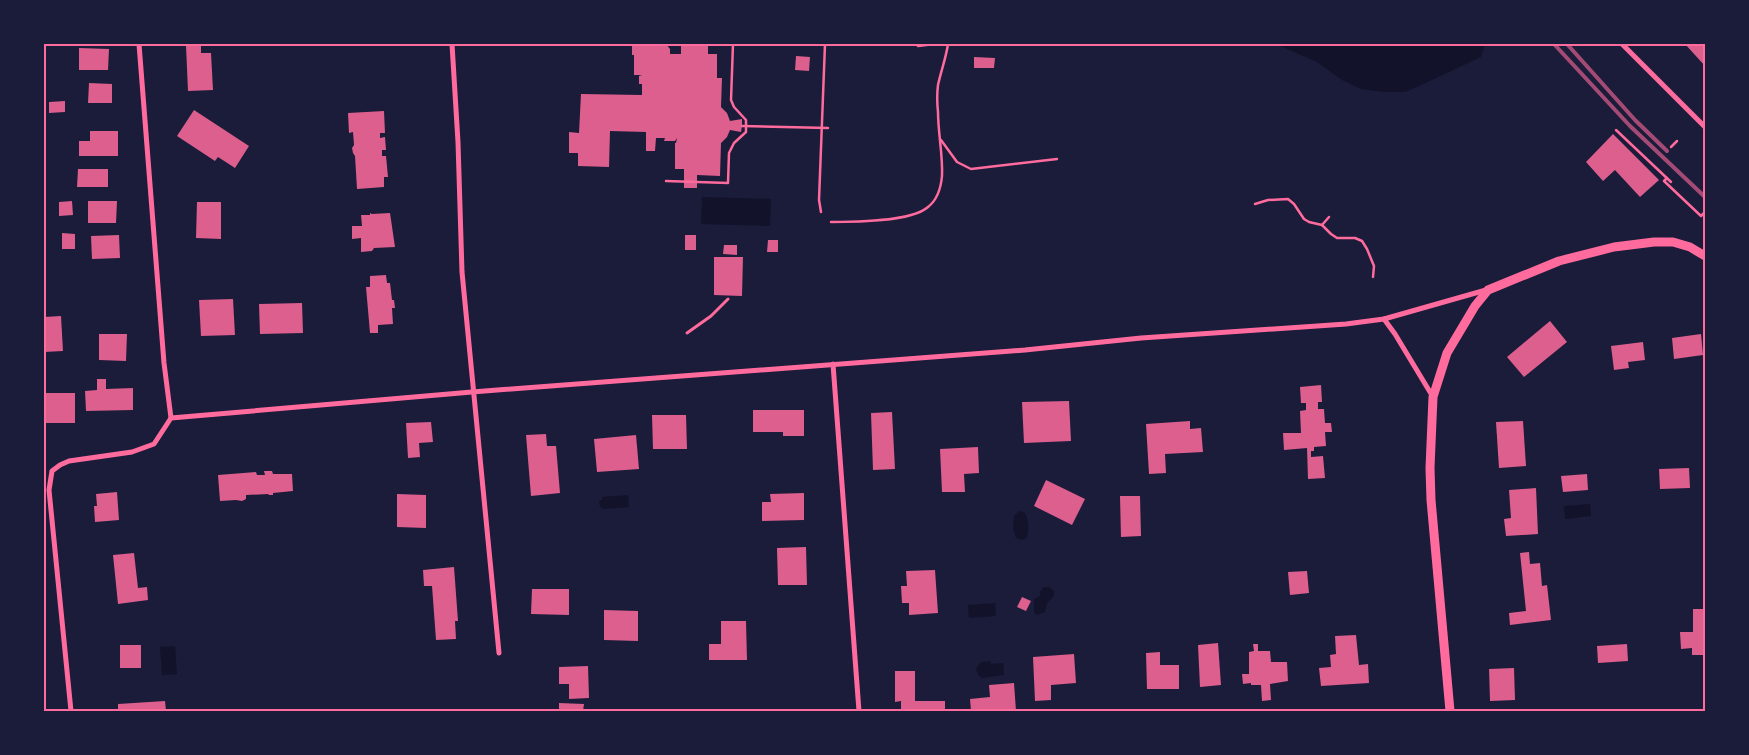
<svg xmlns="http://www.w3.org/2000/svg" width="1749" height="755" font-family="Manrope,sans-serif">
  <style>
    .water { fill: #12122b }
    .building { fill: #dd5f8e }
    .lines { fill: none; stroke-linecap: round; stroke-linejoin: round }
    .path { stroke: #ff6b9d; stroke-width: 2.5 }
    .service { stroke: #ff6b9d; stroke-width: 3 }
    .minor { stroke: #ff6b9d; stroke-width: 5 }
    .tertiary { stroke: #ff6b9d; stroke-width: 9 }
    .rail { stroke: #a44b75; stroke-width: 4 }
    .neatline { fill: none; stroke: #ff6b9d; stroke-width: 2 }
  </style>
  <rect width="100%" height="100%" fill="#1b1b3a"/>
  <g class="water">
    <path d="M 1276,44 L 1485,44 L 1481,57 L 1419,86 L 1405,92 L 1384,92 L 1361,89 L 1342,80 L 1317,62 Z"/>
    <path d="M 702,197 L 771,199 L 770,226 L 701,224 Z"/>
    <path d="M 628,495 L 629,507 L 602,509 L 602,507 L 600,507 L 599,500 L 602,500 L 602,497 Z"/>
    <path d="M 1590,504 L 1591,516 L 1565,519 L 1564,506 Z"/>
    <path d="M 1019,511 L 1024,512 C 1029,518 1029,530 1027,538 L 1022,540 L 1016,538 L 1013,529 L 1014,516 Z"/>
    <path d="M 1044,587 L 1049,587 L 1054,591 L 1054,596 L 1047,603 L 1045,612 L 1037,615 L 1034,613 L 1034,599 L 1040,596 L 1040,592 Z"/>
    <path d="M 995,603 L 996,616 L 969,618 L 968,605 Z"/>
    <path d="M 175,646 L 177,674 L 162,675 L 160,647 Z"/>
    <path d="M 991,661 L 991,664 L 1003,663 L 1004,675 L 982,678 L 979,676 L 976,669 L 981,662 Z"/>
  </g>
  <g class="building">
    <path d="M 635,44 L 666,44 L 670,49 L 670,54 L 681,54 L 681,44 L 708,44 L 708,54 L 717,54 L 717,78 L 722,78 L 721,107 L 727,113 L 730,121 L 742,119 L 742,126 L 741,132 L 730,130 L 727,137 L 721,143 L 720,176 L 697,175 L 697,188 L 684,188 L 684,169 L 675,169 L 675,143 L 676,143 L 677,138 L 675,141 L 664,141 L 665,138 L 656,138 L 655,151 L 646,151 L 646,132 L 610,131 L 609,167 L 578,166 L 578,153 L 569,153 L 569,132 L 579,133 L 581,94 L 642,95 L 642,84 L 639,84 L 639,76 L 642,75 L 634,75 L 634,55 L 632,55 L 632,46 Z"/>
    <path d="M 1685,44 L 1705,44 L 1705,66 Z"/>
    <path d="M 201,45 L 201,53 L 211,53 L 213,90 L 188,91 L 186,46 Z"/>
    <path d="M 79,48 L 109,49 L 108,70 L 79,70 Z"/>
    <path d="M 796,56 L 810,57 L 809,71 L 795,70 Z"/>
    <path d="M 974,57 L 995,58 L 994,68 L 974,68 Z"/>
    <path d="M 89,83 L 112,84 L 112,103 L 88,103 Z"/>
    <path d="M 65,101 L 65,112 L 49,113 L 49,102 Z"/>
    <path d="M 194,110 L 249,146 L 235,168 L 218,157 L 215,161 L 177,136 Z"/>
    <path d="M 384,111 L 385,133 L 380,133 L 380,138 L 385,137 L 386,150 L 382,150 L 382,156 L 386,156 L 388,177 L 384,177 L 384,187 L 357,189 L 355,156 L 353,153 L 352,148 L 354,145 L 353,132 L 349,133 L 348,113 Z"/>
    <path d="M 90,131 L 118,131 L 118,156 L 79,156 L 79,141 L 90,141 Z"/>
    <path d="M 1613,134 L 1659,180 L 1640,197 L 1615,170 L 1603,181 L 1586,162 Z"/>
    <path d="M 78,169 L 108,169 L 108,187 L 77,187 Z"/>
    <path d="M 72,201 L 73,215 L 59,216 L 59,202 Z"/>
    <path d="M 88,201 L 117,201 L 116,223 L 88,223 Z"/>
    <path d="M 197,202 L 221,202 L 221,239 L 196,238 Z"/>
    <path d="M 370,213 L 372,214 L 390,213 L 395,247 L 374,248 L 372,251 L 361,252 L 361,238 L 352,239 L 352,226 L 362,226 L 361,215 L 370,215 Z"/>
    <path d="M 62,233 L 75,234 L 75,249 L 62,249 Z"/>
    <path d="M 119,235 L 120,258 L 92,259 L 91,236 Z"/>
    <rect x="685" y="235" width="11" height="15"/>
    <path d="M 768,240 L 778,240 L 778,252 L 767,252 Z"/>
    <path d="M 724,245 L 737,245 L 737,255 L 723,254 Z"/>
    <path d="M 714,257 L 743,257 L 742,296 L 714,295 Z"/>
    <path d="M 386,275 L 387,283 L 390,283 L 392,300 L 394,300 L 395,308 L 392,308 L 393,324 L 378,325 L 378,333 L 370,333 L 366,287 L 370,287 L 370,276 Z"/>
    <path d="M 233,299 L 235,335 L 201,336 L 199,300 Z"/>
    <path d="M 302,303 L 303,333 L 260,334 L 259,304 Z"/>
    <path d="M 61,316 L 63,351 L 44,352 L 44,317 Z"/>
    <path d="M 1550,321 L 1567,342 L 1524,377 L 1507,357 Z"/>
    <path d="M 99,334 L 127,334 L 126,361 L 99,360 Z"/>
    <path d="M 1701,334 L 1703,355 L 1674,359 L 1672,338 Z"/>
    <path d="M 1643,342 L 1645,360 L 1628,362 L 1629,368 L 1614,370 L 1611,346 Z"/>
    <path d="M 97,379 L 106,379 L 106,389 L 133,388 L 133,410 L 86,411 L 85,391 L 97,390 Z"/>
    <path d="M 1321,385 L 1322,402 L 1318,402 L 1318,409 L 1324,409 L 1325,423 L 1331,423 L 1332,432 L 1325,432 L 1326,446 L 1314,447 L 1314,451 L 1311,451 L 1311,457 L 1323,456 L 1325,478 L 1308,479 L 1307,448 L 1284,450 L 1283,433 L 1301,433 L 1300,411 L 1306,410 L 1306,403 L 1301,403 L 1300,387 Z"/>
    <rect x="44" y="393" width="31" height="30"/>
    <path d="M 1069,401 L 1071,441 L 1024,443 L 1022,402 Z"/>
    <path d="M 753,410 L 804,410 L 804,436 L 783,436 L 783,432 L 753,432 Z"/>
    <path d="M 892,412 L 895,469 L 873,470 L 871,413 Z"/>
    <path d="M 652,415 L 686,415 L 687,449 L 653,449 Z"/>
    <path d="M 1190,421 L 1190,429 L 1201,428 L 1203,452 L 1165,454 L 1166,473 L 1149,474 L 1146,424 Z"/>
    <path d="M 1523,421 L 1526,466 L 1499,468 L 1496,422 Z"/>
    <path d="M 431,422 L 433,442 L 419,443 L 420,457 L 408,458 L 406,423 Z"/>
    <path d="M 546,434 L 547,446 L 556,446 L 560,493 L 531,496 L 526,435 Z"/>
    <path d="M 636,435 L 639,469 L 597,472 L 594,439 Z"/>
    <path d="M 978,447 L 979,473 L 964,474 L 965,492 L 942,492 L 940,449 Z"/>
    <path d="M 1689,468 L 1690,488 L 1660,489 L 1659,469 Z"/>
    <path d="M 264,471 L 272,471 L 273,474 L 292,474 L 293,491 L 273,493 L 273,495 L 269,495 L 268,494 L 246,495 L 246,499 L 242,501 L 236,500 L 220,501 L 218,475 L 256,472 L 257,475 L 265,475 Z"/>
    <path d="M 1587,474 L 1588,490 L 1563,492 L 1561,476 Z"/>
    <path d="M 1046,480 L 1085,499 L 1072,525 L 1034,506 Z"/>
    <path d="M 1536,488 L 1538,534 L 1506,536 L 1504,519 L 1511,518 L 1509,490 Z"/>
    <path d="M 117,492 L 119,520 L 95,522 L 94,506 L 97,506 L 96,494 Z"/>
    <path d="M 804,493 L 804,520 L 762,521 L 762,502 L 771,502 L 770,494 Z"/>
    <path d="M 397,494 L 426,495 L 426,528 L 397,527 Z"/>
    <path d="M 1120,496 L 1140,496 L 1141,536 L 1121,537 Z"/>
    <path d="M 806,547 L 807,585 L 778,585 L 777,548 Z"/>
    <path d="M 1529,552 L 1530,564 L 1540,563 L 1542,586 L 1547,585 L 1551,620 L 1510,625 L 1509,613 L 1526,611 L 1520,553 Z"/>
    <path d="M 134,553 L 138,588 L 147,587 L 148,600 L 118,604 L 113,555 Z"/>
    <path d="M 454,567 L 458,621 L 455,621 L 456,639 L 436,640 L 432,586 L 424,586 L 423,570 Z"/>
    <path d="M 935,570 L 938,613 L 909,615 L 909,603 L 902,603 L 901,586 L 907,586 L 906,571 Z"/>
    <path d="M 1307,571 L 1309,593 L 1290,595 L 1288,572 Z"/>
    <path d="M 532,589 L 569,589 L 569,615 L 531,614 Z"/>
    <path d="M 1022,597 L 1031,601 L 1026,611 L 1017,607 Z"/>
    <path d="M 1693,609 L 1705,609 L 1705,655 L 1692,655 L 1692,648 L 1681,649 L 1680,632 L 1693,632 Z"/>
    <path d="M 604,610 L 638,611 L 638,641 L 604,640 Z"/>
    <path d="M 721,621 L 746,621 L 747,660 L 709,660 L 709,644 L 721,644 Z"/>
    <path d="M 1356,635 L 1359,665 L 1368,664 L 1369,683 L 1321,686 L 1319,668 L 1331,667 L 1330,655 L 1336,654 L 1335,636 Z"/>
    <path d="M 1218,643 L 1221,685 L 1200,687 L 1198,645 Z"/>
    <path d="M 1253,644 L 1258,644 L 1258,651 L 1270,651 L 1271,662 L 1287,662 L 1288,681 L 1270,684 L 1271,700 L 1262,701 L 1261,685 L 1251,685 L 1251,683 L 1243,684 L 1242,674 L 1249,674 L 1249,652 L 1254,651 Z"/>
    <path d="M 1627,644 L 1628,661 L 1598,663 L 1597,646 Z"/>
    <rect x="120" y="645" width="21" height="23"/>
    <path d="M 1160,652 L 1160,665 L 1179,665 L 1179,689 L 1147,689 L 1146,653 Z"/>
    <path d="M 1074,654 L 1076,683 L 1051,685 L 1051,700 L 1035,701 L 1033,657 Z"/>
    <path d="M 588,666 L 589,698 L 569,699 L 569,684 L 559,684 L 559,667 Z"/>
    <path d="M 1514,668 L 1515,700 L 1490,701 L 1489,669 Z"/>
    <path d="M 895,671 L 915,671 L 915,701 L 945,701 L 945,711 L 901,711 L 901,701 L 895,702 Z"/>
    <path d="M 1014,683 L 1016,711 L 971,711 L 970,699 L 990,697 L 989,685 Z"/>
    <path d="M 165,701 L 166,711 L 118,711 L 118,704 Z"/>
    <path d="M 559,703 L 584,704 L 583,711 L 559,711 Z"/>
  </g>
  <g class="lines">
    <g class="path">
      <path d="M 918,46 L 935,44"/>
      <path d="M 742,126 L 828,128"/>
      <path d="M 1616,130 L 1671,182"/>
      <path d="M 941,140 L 957,162 L 971,169 L 1057,159"/>
      <path d="M 1671,147 L 1677,141"/>
      <path d="M 1667,178 L 1664,181 L 1701,216 L 1704,213"/>
      <path d="M 666,181 L 728,183 L 729,153 L 734,143 L 746,132 L 746,120 L 734,107 L 731,100 L 733,44"/>
      <path d="M 1255,204 L 1268,200 L 1288,199 L 1294,204 L 1304,219 L 1309,222 L 1322,225 L 1331,234 L 1337,238 L 1355,238 L 1362,241 L 1367,249 L 1374,266 L 1373,277"/>
      <path d="M 821,212 L 819,200 L 825,44"/>
      <path d="M 831,222 C 854,222 911,222 928,207 C 937,200 941,187 942,176 C 943,155 938,133 938,112 C 937,103 937,93 938,85 C 941,71 946,58 948,44"/>
      <path d="M 1322,225 L 1329,217"/>
    </g>
    <path class="service" d="M 687,333 L 711,316 L 728,299"/>
    <g class="minor">
      <path d="M 139,44 L 164,363 L 171,418"/>
      <path d="M 452,44 L 458,142 L 462,272 L 499,653"/>
      <path d="M 1622,44 L 1705,127"/>
      <path d="M 1384,319 L 1395,334 L 1433,397"/>
      <path d="M 833,364 L 859,711"/>
      <path d="M 71,711 L 49,490 L 52,471 L 60,465 L 69,461 L 132,452 L 154,444 L 171,418 L 472,392 L 1025,350 L 1141,338 L 1346,324 L 1384,319 L 1486,290"/>
    </g>
    <path class="tertiary" d="M 1450,711 L 1431,500 L 1430,468 L 1433,397 L 1447,353 L 1475,306 L 1488,290 L 1559,261 L 1614,247 L 1654,242 L 1673,242 L 1690,247 L 1705,256"/>
    <g class="rail">
      <path d="M 1554,44 L 1630,126 L 1705,197"/>
      <path d="M 1567,44 L 1635,120 L 1667,151"/>
    </g>
  </g>
  <rect width="1749" height="755" fill="none" stroke="#1b1b3a" stroke-width="90"/>
  <rect x="45" y="45" width="1659" height="665" class="neatline"/>
</svg>
